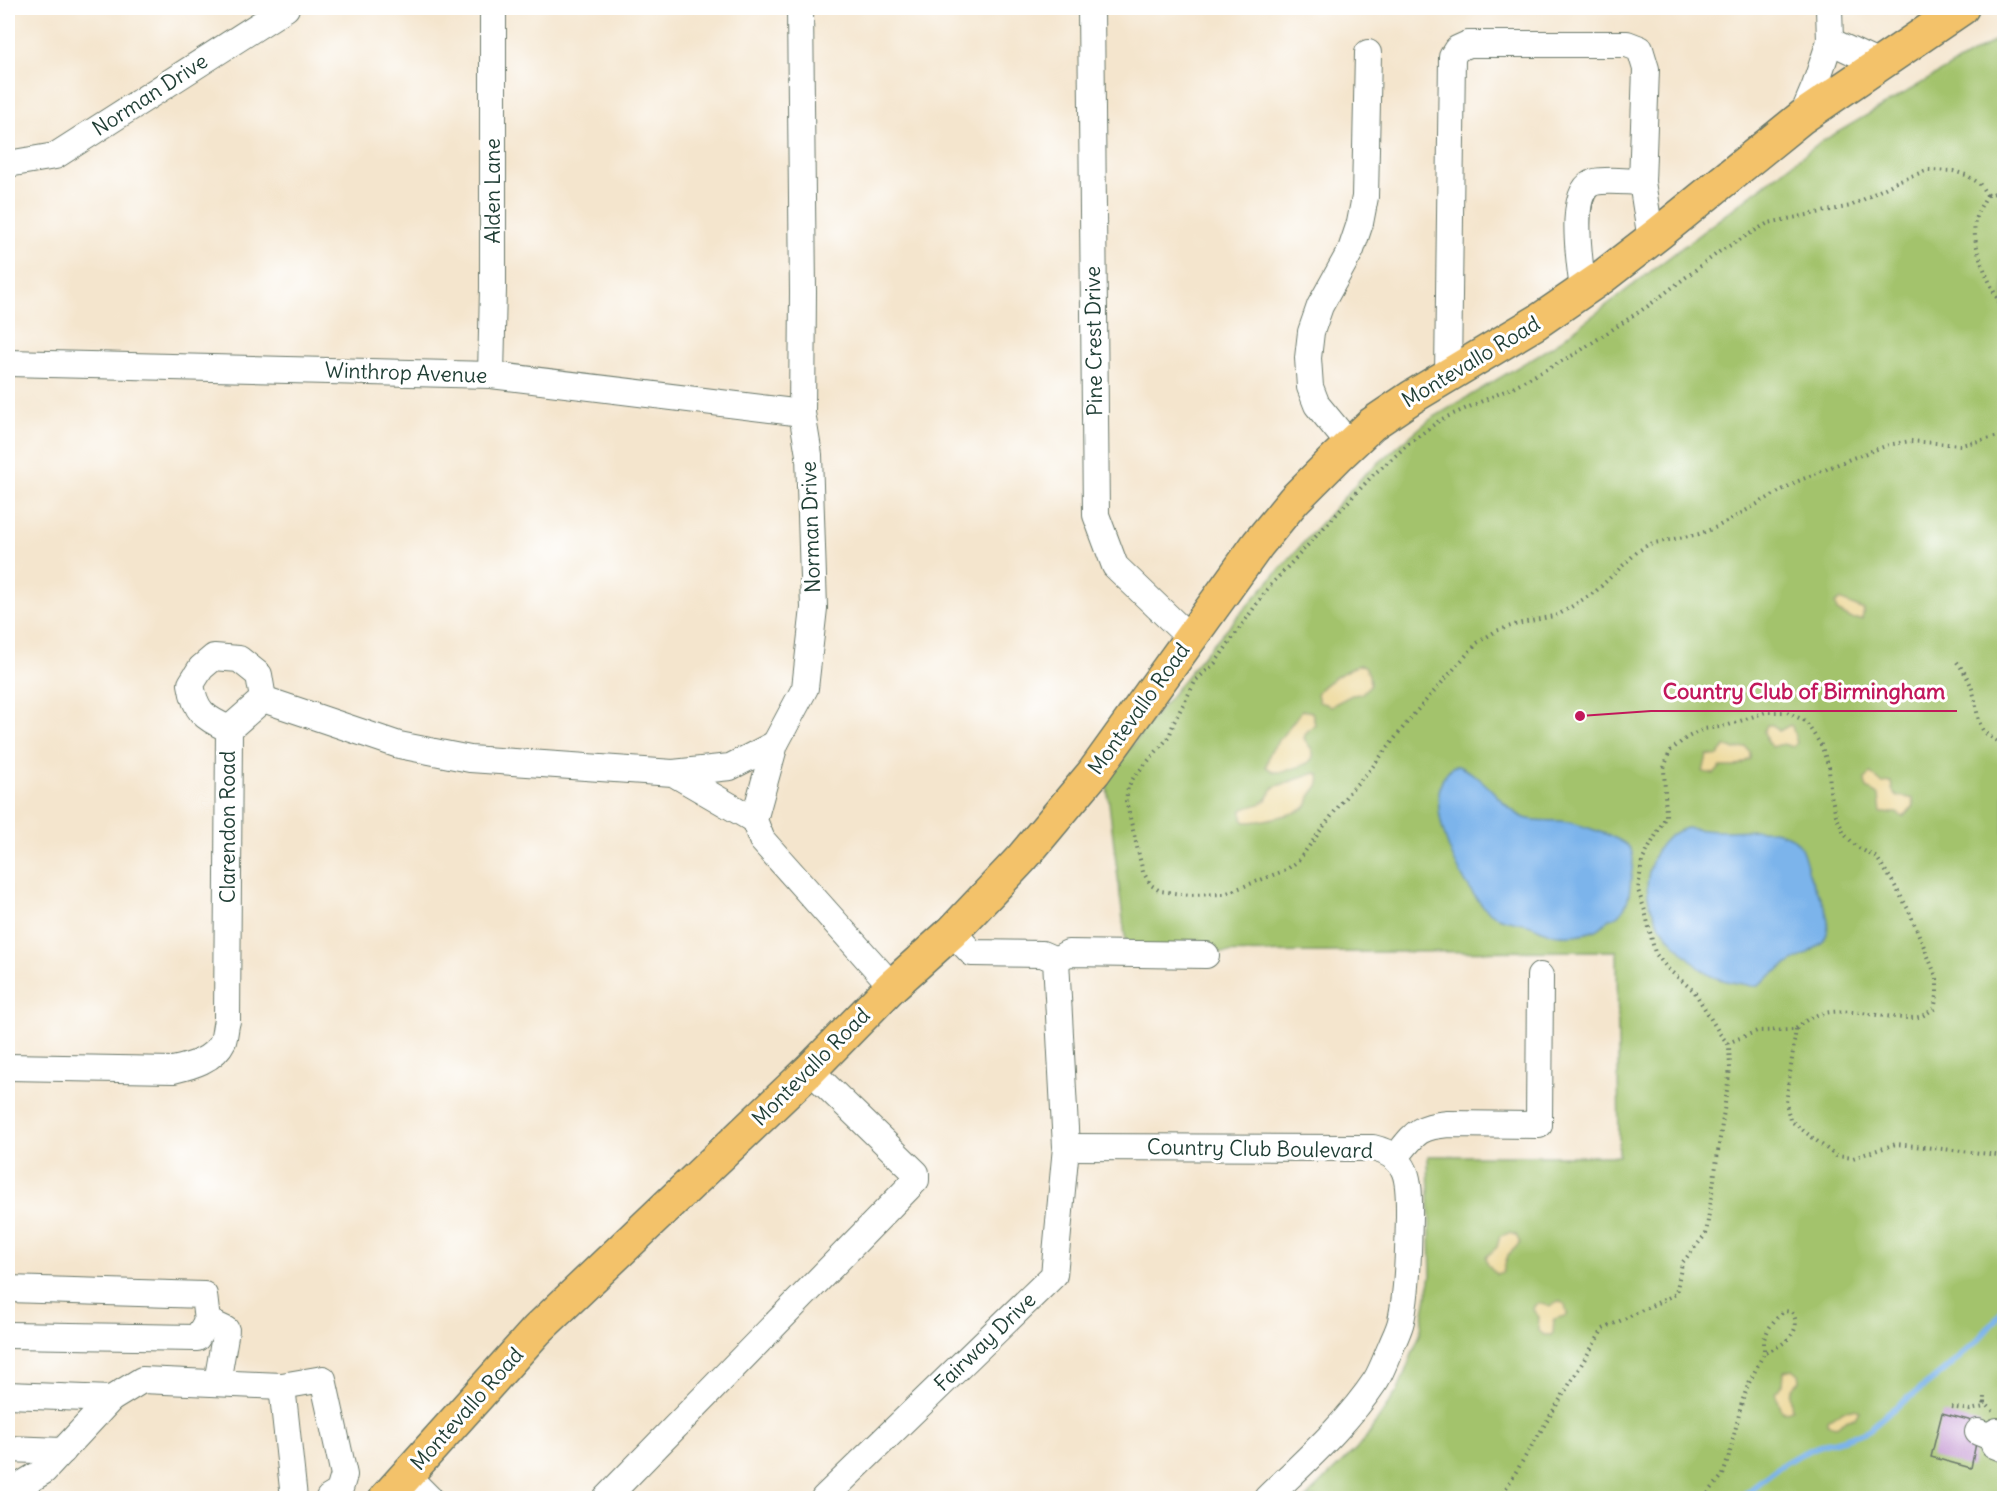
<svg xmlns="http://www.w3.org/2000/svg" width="2012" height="1506" font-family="Delius,sans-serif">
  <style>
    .green { fill: #a3c36c; stroke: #618050; stroke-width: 1.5 }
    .sand { fill: #eeda9e; stroke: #868c69; stroke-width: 1.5 }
    .water { fill: #7bb4eb; stroke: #4d7890; stroke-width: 1.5 }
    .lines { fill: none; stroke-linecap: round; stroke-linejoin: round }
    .stream { stroke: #7bb4eb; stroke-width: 6 }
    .building { fill: #bf90cf }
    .minor-casing { stroke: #6a786a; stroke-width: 28 }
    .major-casing { stroke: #6a786a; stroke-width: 36 }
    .path { stroke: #6a786a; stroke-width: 4; stroke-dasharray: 1.5 4.5; stroke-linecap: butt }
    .minor { stroke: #fff; stroke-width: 26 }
    .major { stroke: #f3c26a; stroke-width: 33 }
    .labels { text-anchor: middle; stroke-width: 6; stroke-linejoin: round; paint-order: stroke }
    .street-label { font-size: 21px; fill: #1f3d34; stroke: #fff }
    .leader { fill: none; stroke: #c2185b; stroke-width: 2 }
    .callout-dot { fill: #c2185b; stroke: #fff; stroke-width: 2 }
    .callout-label { font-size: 22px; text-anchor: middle; font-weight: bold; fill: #c2185b; stroke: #fff; stroke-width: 6; stroke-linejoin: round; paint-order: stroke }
  </style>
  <rect width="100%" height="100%" fill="#fff"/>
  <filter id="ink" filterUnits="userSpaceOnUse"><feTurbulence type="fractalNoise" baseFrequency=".0167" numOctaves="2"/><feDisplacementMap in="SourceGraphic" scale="12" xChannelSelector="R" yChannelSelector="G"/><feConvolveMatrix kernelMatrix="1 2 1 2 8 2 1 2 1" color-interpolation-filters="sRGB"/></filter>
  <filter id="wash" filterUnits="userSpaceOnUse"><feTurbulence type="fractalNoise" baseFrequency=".008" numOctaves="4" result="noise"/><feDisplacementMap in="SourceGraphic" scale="24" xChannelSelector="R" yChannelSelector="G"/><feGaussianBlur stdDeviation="1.35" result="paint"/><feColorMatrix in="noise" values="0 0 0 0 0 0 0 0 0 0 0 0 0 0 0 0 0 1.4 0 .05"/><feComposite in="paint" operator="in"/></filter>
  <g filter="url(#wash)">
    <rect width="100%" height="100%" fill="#f4e5cd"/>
    <path class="green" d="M 2004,35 L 2004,1498 L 1306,1498 L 1363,1442 L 1398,1390 L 1420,1334 L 1431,1275 L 1428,1156 L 1619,1156 L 1617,951 L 1127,953 L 1106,778 L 1205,653 L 1363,476 L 1429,420 L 1553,346 L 1819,143 Z"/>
    <g class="sand">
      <path d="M 1840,600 L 1864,610 L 1862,619 L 1852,619 L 1837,611 L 1835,603 Z"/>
      <path d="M 1360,665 L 1365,666 L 1369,675 L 1370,685 L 1361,694 L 1352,695 L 1331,706 L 1319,702 L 1317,694 C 1320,685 1349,668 1360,665 Z"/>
      <path d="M 1302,710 L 1312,712 L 1315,724 L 1306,733 L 1304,738 C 1306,743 1310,746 1312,750 C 1319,766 1291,767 1284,772 L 1274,772 L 1266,767 L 1270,752 Z"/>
      <path d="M 1767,725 L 1773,725 L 1779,731 L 1790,725 L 1792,726 L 1797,743 L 1793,747 L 1783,744 L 1772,747 L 1767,742 L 1764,731 Z"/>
      <path d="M 1726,746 L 1735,750 L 1746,747 L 1750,752 L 1750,759 L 1735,767 L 1721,767 L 1714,774 L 1703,772 L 1707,755 L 1718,756 Z"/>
      <path d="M 1315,773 L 1319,774 C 1321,784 1317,787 1311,795 C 1308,799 1310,804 1306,807 C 1298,814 1255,823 1245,822 L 1242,819 L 1242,810 C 1250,805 1259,807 1266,800 C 1270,796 1270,791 1274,787 Z"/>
      <path d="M 1871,774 L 1882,783 L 1891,782 C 1892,785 1891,788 1893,791 C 1896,799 1907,796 1913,799 L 1914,806 L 1907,814 L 1903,817 L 1897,813 L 1881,813 L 1879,796 C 1871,790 1865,791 1865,779 Z"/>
      <path d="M 1509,1233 L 1516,1235 L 1520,1243 L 1508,1255 L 1503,1272 L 1496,1274 L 1488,1264 L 1486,1257 L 1497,1247 L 1500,1236 Z"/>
      <path d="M 1558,1301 L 1565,1304 L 1567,1314 L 1565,1316 L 1554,1319 L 1553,1333 L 1551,1335 L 1544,1335 L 1538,1330 L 1539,1317 L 1533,1310 L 1534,1306 L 1539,1303 L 1550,1307 Z"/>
      <path d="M 1793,1369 L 1799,1374 L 1800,1380 C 1787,1391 1790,1394 1792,1409 L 1784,1412 L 1780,1408 L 1775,1392 L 1783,1384 L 1784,1371 Z"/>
      <path d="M 1854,1409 L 1859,1411 L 1855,1418 L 1848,1419 L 1836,1426 L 1828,1424 L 1828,1420 L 1843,1410 Z"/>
    </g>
    <g class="water">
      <path d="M 1454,766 L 1458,766 C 1464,769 1472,772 1477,777 C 1494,789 1506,810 1525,818 C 1537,822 1550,820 1561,821 C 1575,823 1626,838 1631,850 C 1635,858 1632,870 1631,877 C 1630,890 1629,906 1618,915 C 1616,917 1613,917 1610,919 C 1605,922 1602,928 1596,930 C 1583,935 1561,938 1547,932 C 1541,930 1537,927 1531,925 C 1517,920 1501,922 1488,911 C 1461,888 1414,792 1454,766 Z"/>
      <path d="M 1686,828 C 1697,829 1707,831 1718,831 C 1740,832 1767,826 1787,835 C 1804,842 1804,858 1809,873 C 1813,886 1822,898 1826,911 C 1836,945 1811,950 1788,964 C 1778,970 1768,978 1758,985 L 1752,986 C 1739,983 1724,982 1711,976 C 1702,971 1694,963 1686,955 C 1660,930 1637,900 1652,862 C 1658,845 1668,833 1686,828 Z"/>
    </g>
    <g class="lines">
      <path class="stream" d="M 1740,1498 C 1763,1479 1784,1460 1812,1449 C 1830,1441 1850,1439 1868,1430 C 1876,1425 1882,1418 1889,1412 C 1928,1385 1978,1347 2004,1308"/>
    </g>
    <g id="blocks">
      <path class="building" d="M 1942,1413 L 1980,1423 L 1971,1468 L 1931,1457 Z"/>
    </g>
  </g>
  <g filter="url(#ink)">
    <use href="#blocks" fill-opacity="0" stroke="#6a786a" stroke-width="1.5"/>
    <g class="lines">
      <g class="minor-casing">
        <g id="minor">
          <path d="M 800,8 L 803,292 L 802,413 L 809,455 L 814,608 L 805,688 L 775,744 L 754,820 L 762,840 L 892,986"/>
          <path d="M 1091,8 L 1096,515 L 1115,566 L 1190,638"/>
          <path d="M 1830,41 L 1879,64"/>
          <path d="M 1802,117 L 1815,86 L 1830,41 L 1829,8"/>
          <path d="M 8,164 L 55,156 L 286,8"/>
          <path d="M 1583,291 C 1581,268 1566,189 1595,182 C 1607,179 1629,182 1642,182"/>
          <path d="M 8,363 L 491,375 L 802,413"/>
          <path d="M 491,375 L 493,288 L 493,8"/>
          <path d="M 1448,375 L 1452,57 L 1457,49 L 1468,44 L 1627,44 L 1640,49 L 1646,69 L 1642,182 L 1651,240"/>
          <path d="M 1350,445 L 1317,405 L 1310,387 L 1308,358 L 1311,332 L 1320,306 L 1351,250 L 1360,223 L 1365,197 L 1368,53"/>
          <path d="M 263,699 L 399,745 L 470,759 L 673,773 L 754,820"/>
          <path d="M 229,729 C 204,718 195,711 191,684 L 201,668 L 214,657 L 239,659 L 259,675 L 263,699"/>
          <path d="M 673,773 L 730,767 L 775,744"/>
          <path d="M 1056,960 L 1068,953 L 1206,955"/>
          <path d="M 8,1067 L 173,1070 C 191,1066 214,1060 223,1041 C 225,1035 225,1027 227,1021 L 229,729 L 263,699"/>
          <path d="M 1066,1147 L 1373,1148 C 1411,1157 1409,1183 1409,1216 C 1408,1251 1408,1287 1401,1321 C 1399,1330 1394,1339 1391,1347 C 1386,1358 1382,1370 1376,1380 C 1346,1425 1305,1461 1267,1498"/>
          <path d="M 1395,1158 C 1415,1134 1416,1127 1448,1124 L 1539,1125 L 1540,976"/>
          <path d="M 8,1289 L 204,1295 L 207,1321 L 226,1330 L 217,1383"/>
          <path d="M 8,1335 L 197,1338 L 207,1321"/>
          <path d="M 282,1386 L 294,1498"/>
          <path d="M 8,1395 L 111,1399"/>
          <path d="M 1978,1432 L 1988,1436 L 1997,1431 L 1994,1445 L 2004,1449"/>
          <path d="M 8,1449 L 63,1451"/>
          <path d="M 407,1476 L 429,1498"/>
          <path d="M 8,1493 L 44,1471 L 111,1399 L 142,1380 L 282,1386 L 323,1379 L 344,1475 L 339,1492 L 329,1498"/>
          <path d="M 606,1498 L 916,1180 L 916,1173 L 810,1070"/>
          <path d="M 824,1498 L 1054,1275 L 1066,1147 L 1056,960 L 1042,954 L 972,953 L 952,932"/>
        </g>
      </g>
      <g class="major-casing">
        <path id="major" d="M 386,1498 L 537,1330 L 810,1070 L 892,986 L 952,932 L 1022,858 L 1094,772 L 1258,544 L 1294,500 L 1337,457 L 1372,424 L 1412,397 L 1537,322 L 1601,278 L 1659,233 L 1802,117 L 1962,8"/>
      </g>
      <g class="path">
        <path d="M 1987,195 L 1979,183 L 1966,175 L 1953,171 L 1928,170 L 1900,180 L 1851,206 L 1768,223 L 1719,252 L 1648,306 L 1575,354 L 1507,390 L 1440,420 L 1411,442 L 1373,475 L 1268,588 L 1215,663 L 1196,680 L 1174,722 L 1169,737 L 1134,777 L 1128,787 L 1126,801 L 1143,872 L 1151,885 L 1160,891 L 1189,895 L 1224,894 L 1286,870 L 1298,861 L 1350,791 L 1370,770 L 1413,715 L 1477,643 L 1496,631 L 1517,624 L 1558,615 L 1595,592 L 1637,552 L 1649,544 L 1699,534 L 1717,527 L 1796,482 L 1850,459 L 1888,445 L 1910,441 L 1961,445 L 2004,435"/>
        <path d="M 1987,195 C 1983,203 1976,213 1975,221 C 1971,249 1992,288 2004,312"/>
        <path d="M 1987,195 L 2004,191"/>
        <path d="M 1957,662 C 1964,671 1970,681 1973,692 C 1977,705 1976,718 1983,730 C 1987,736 1998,740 2004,749"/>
        <path d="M 1796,1029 L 1786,1103 L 1790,1120 L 1836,1156 L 1853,1158 L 1896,1144 L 1999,1155 L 2004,1159"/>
        <path d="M 1951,1407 L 1970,1410 L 1984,1407 L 1985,1397 L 1985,1403 L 1993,1411"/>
        <path d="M 1500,1498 L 1603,1329 L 1676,1294 L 1682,1263 L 1706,1234 L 1730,1069 L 1729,1045 L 1720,1034 L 1694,991 L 1669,970 L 1655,953 L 1645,911 L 1638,890 L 1642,861 L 1666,816 L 1664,768 L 1670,751 L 1686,738 L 1704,729 L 1726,726 L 1766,712 L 1787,712 L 1805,721 L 1821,745 L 1829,767 L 1830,791 L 1836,815 L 1844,834 L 1857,847 L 1877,858 L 1891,879 L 1908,909 L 1929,959 L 1937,979 L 1937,996 L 1934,1009 C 1930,1011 1926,1014 1922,1016 C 1913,1019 1902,1018 1894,1017 C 1859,1014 1821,1001 1795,1030 L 1757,1031 L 1728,1043"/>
        <path d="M 1704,1498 L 1723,1475 L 1729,1456 L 1742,1402 L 1748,1385 L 1764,1353 L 1764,1339 L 1769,1328 L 1777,1317 L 1785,1311 L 1792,1312 C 1805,1332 1781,1347 1764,1353"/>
      </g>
      <use href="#minor" class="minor"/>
      <use href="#major" class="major"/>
    </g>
  </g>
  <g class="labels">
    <g class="street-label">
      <text transform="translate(150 95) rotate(-33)" y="7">Norman Drive</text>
      <text transform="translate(493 191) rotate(-90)" y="7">Alden Lane</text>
      <text transform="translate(1094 341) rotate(-91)" y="7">Pine Crest Drive</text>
      <text transform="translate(1471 362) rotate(-31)" y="7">Montevallo Road</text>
      <text transform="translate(406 373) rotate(2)" y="7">Winthrop Avenue</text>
      <text transform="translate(811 527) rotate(-92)" y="7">Norman Drive</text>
      <text transform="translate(1139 709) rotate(-54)" y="7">Montevallo Road</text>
      <text transform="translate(228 827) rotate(-90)" y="7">Clarendon Road</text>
      <text transform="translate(811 1067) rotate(-45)" y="7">Montevallo Road</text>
      <text transform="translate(1260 1149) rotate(1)" y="7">Country Club Boulevard</text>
      <text transform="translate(985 1342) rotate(-44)" y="7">Fairway Drive</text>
      <text transform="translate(467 1409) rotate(-48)" y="7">Montevallo Road</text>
    </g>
  </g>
  <path class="leader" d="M1580 716L1651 711H1957"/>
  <circle class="callout-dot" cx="1580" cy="716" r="6"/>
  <g class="callout-label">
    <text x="1804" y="699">Country Club of Birmingham</text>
  </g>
  <rect width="2012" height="1506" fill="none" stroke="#fff" stroke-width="30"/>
</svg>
